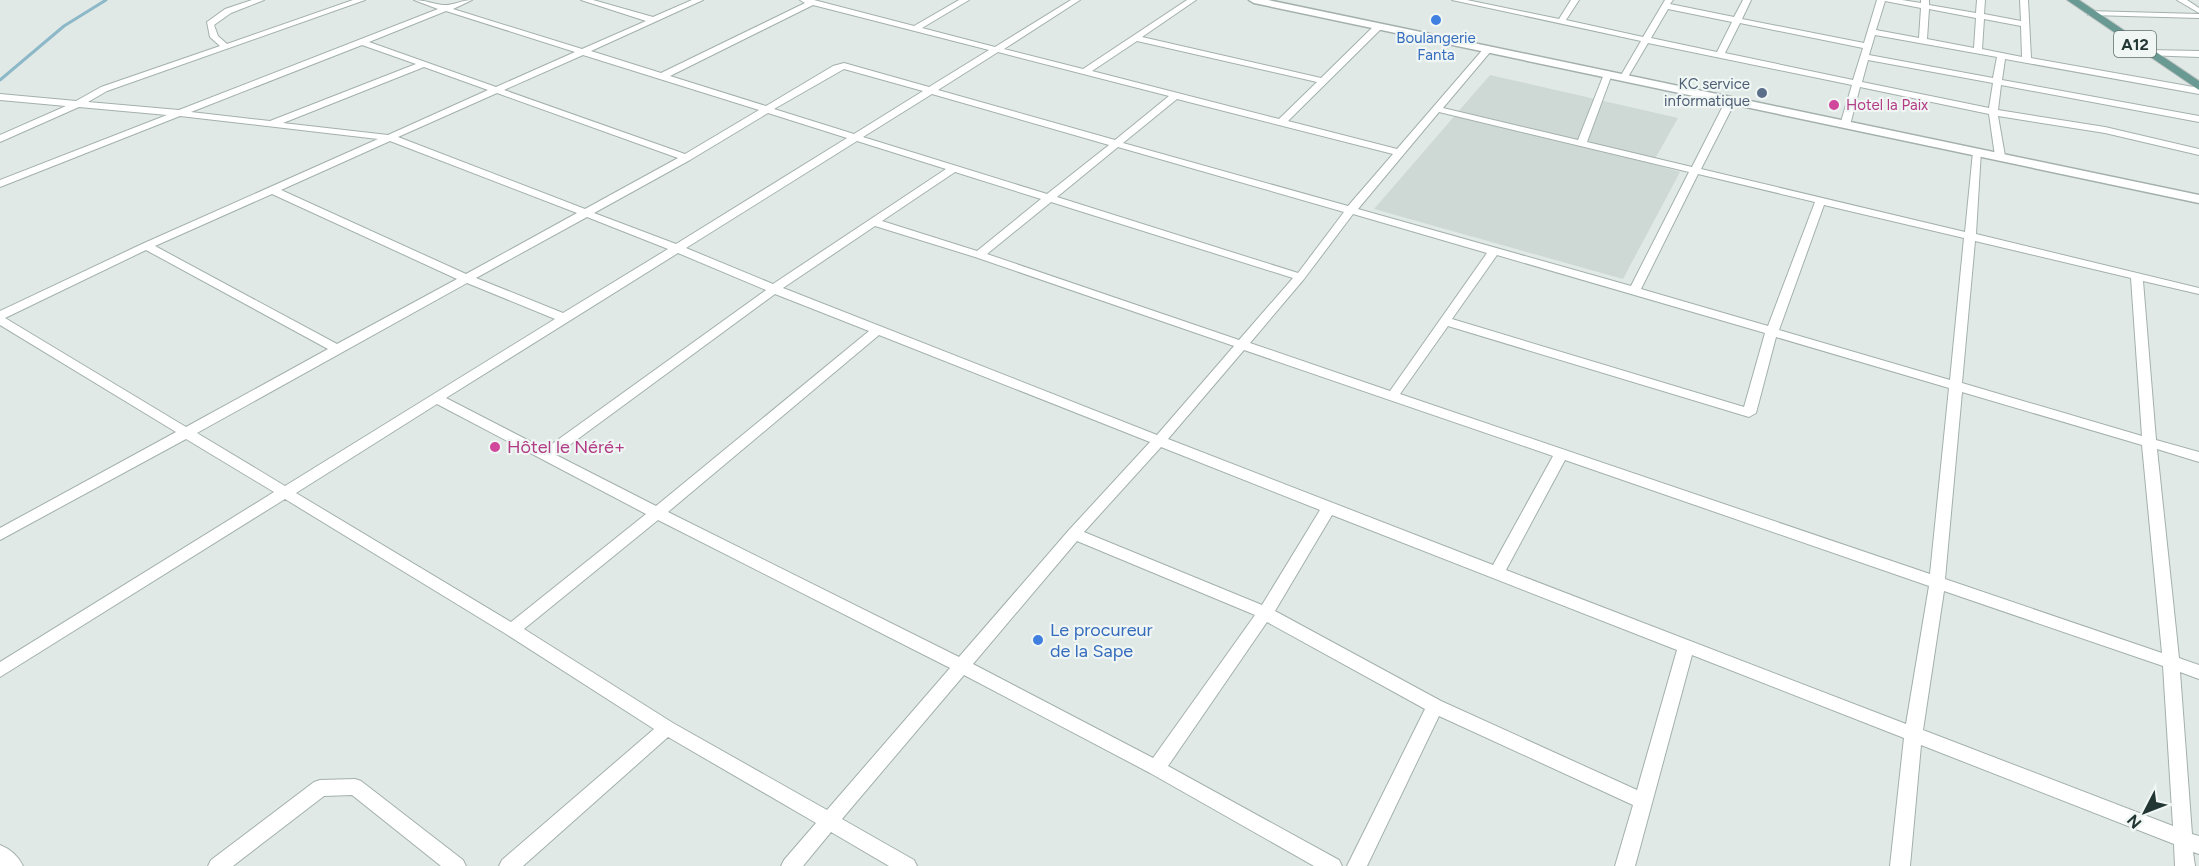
<svg xmlns="http://www.w3.org/2000/svg" width="2199" height="866" font-family="Figtree,sans-serif">
  <style>
    .built { fill: #ced8d5 }
    .lines { fill: none; stroke-linecap: round; stroke-linejoin: round }
    .stream { stroke: #8db8c8; stroke-width: 3 }
    .minor-casing { stroke: #a3b0ad; stroke-width: 2 }
    .tertiary-casing { stroke: #a3b0ad; stroke-width: 3 }
    .primary-casing { stroke: #bdc3c2; stroke-width: 2 }
    .minor { fill: #fff; fill-rule: evenodd }
    .tertiary { fill: #fff; fill-rule: evenodd }
    .primary { fill: #699993; fill-rule: evenodd }
    .shop-dot { fill: #3f7fe0; stroke: #eff6f3; stroke-width: 2 }
    .service-dot { fill: #5c6f8a; stroke: #eff6f3; stroke-width: 2 }
    .hotel-dot { fill: #d1479c; stroke: #eff6f3; stroke-width: 2 }
    .labels { text-anchor: middle; stroke-width: 4.5; stroke-linejoin: round; paint-order: stroke }
    .far-shop-label { font-size: 15px; fill: #366cbe; stroke: #eff6f3 }
    .far-service-label { font-size: 15px; fill: #4e5e75; stroke: #eff6f3; text-anchor: end }
    .far-hotel-label { font-size: 15px; fill: #b23c85; stroke: #eff6f3; text-anchor: start }
    .shield { fill: #eff6f3; stroke: #60706d; stroke-width: 1.5 }
    .shield-label { font-size: 16px; font-weight: bold; fill: #223734 }
    .hotel-label { font-size: 18px; fill: #b23c85; stroke: #eff6f3; text-anchor: start }
    .shop-label { font-size: 18px; fill: #366cbe; stroke: #eff6f3; text-anchor: start }
  </style>
  <rect width="100%" height="100%" fill="#e0e9e6"/>
  <path class="built" d="M 1490,75 L 1678,118 L 1652,164 L 1680,172 L 1623,279 L 1374,209 Z"/>
  <g class="lines">
    <path class="stream" d="M 0,80 L 64,26 L 106,0"/>
    <g class="minor-casing">
      <g id="minor">
        <path d="M 252,0 L 264,0 L 231,13 L 214,25 L 218,36 L 227,44 L 353,0 L 365,0 L 107,91 L 88,102 L 179,110 L 438,9 L 414,0 C 425,0 433,4 443,5 C 452,6 462,0 472,0 L 453,9 L 582,49 L 646,21 L 581,0 L 593,0 L 653,17 L 692,0 L 703,0 L 591,51 L 661,73 L 805,3 L 800,0 L 814,0 L 914,26 L 959,0 L 969,0 L 922,28 L 995,47 L 1071,0 L 1080,0 L 1004,49 L 1083,69 L 1187,0 L 1196,0 L 1142,37 L 1321,78 L 1376,24 L 1382,24 L 1382,28 L 1288,121 L 1397,149 L 1485,47 L 1488,46 L 1492,49 L 1491,51 L 1443,108 L 1578,140 L 1604,74 L 1608,71 L 1612,74 L 1587,142 L 1692,167 L 1726,100 L 1731,97 L 1736,100 L 1701,169 L 1965,232 L 1973,152 L 1981,150 L 1976,234 L 2199,288 L 2199,294 L 2143,281 L 2156,440 L 2199,452 L 2199,462 L 2157,449 L 2179,658 L 2199,665 L 2199,679 L 2180,672 L 2192,834 L 2199,836 L 2199,854 L 2193,852 L 2195,866 L 2175,866 L 2174,844 L 1921,745 L 1910,866 L 1890,866 L 1904,738 L 1692,655 L 1635,866 L 1615,866 L 1633,805 L 1439,716 L 1367,866 L 1347,866 L 1425,709 L 1267,622 L 1168,766 L 1339,860 L 1342,866 L 1314,866 L 1150,773 L 964,675 L 842,819 L 914,860 L 917,866 L 889,866 L 831,832 L 803,866 L 781,866 L 784,860 L 816,823 L 668,737 L 523,866 L 499,866 L 502,860 L 654,729 L 506,634 L 285,499 L 0,677 L 0,662 L 274,492 L 186,439 L 0,540 L 0,528 L 176,432 L 0,325 L 0,311 L 142,244 L 378,139 L 180,116 L 0,187 L 0,180 L 167,115 L 79,107 L 0,142 L 0,135 L 66,106 L 0,100 L 0,94 L 76,101 L 101,87 L 220,46 L 210,37 L 207,22 L 225,9 ZM 813,5 L 989,50 L 929,87 L 844,63 L 833,66 L 766,106 L 670,76 ZM 446,11 L 575,52 L 496,87 L 369,42 ZM 1137,41 L 1317,82 L 1279,119 L 1092,71 ZM 362,45 L 416,64 L 270,121 L 191,112 ZM 998,52 L 1169,96 L 1115,140 L 938,90 ZM 583,55 L 759,110 L 685,154 L 504,90 ZM 424,67 L 488,90 L 388,135 L 283,123 ZM 844,69 L 923,91 L 854,134 L 774,109 ZM 497,93 L 678,158 L 585,209 L 398,137 ZM 932,94 L 1109,145 L 1047,194 L 863,137 ZM 1177,99 L 1393,154 L 1348,206 L 1123,143 ZM 1439,112 L 1689,172 L 1631,286 L 1358,209 ZM 768,113 L 847,138 L 676,244 L 594,213 L 690,160 ZM 390,141 L 577,213 L 466,274 L 281,190 ZM 857,141 L 946,169 L 773,284 L 686,248 ZM 1118,147 L 1344,212 L 1298,273 L 1057,197 ZM 955,172 L 1041,199 L 977,251 L 882,221 ZM 1698,174 L 1815,202 L 1768,326 L 1641,289 ZM 272,194 L 457,279 L 337,344 L 155,246 ZM 1051,202 L 1293,278 L 1239,340 L 987,254 ZM 1824,205 L 1964,238 L 1950,380 L 1779,330 ZM 1353,214 L 1487,253 L 1390,391 L 1250,343 L 1304,279 ZM 587,217 L 668,249 L 563,313 L 476,278 ZM 875,226 L 975,257 L 1234,346 L 1157,435 L 783,288 ZM 1975,241 L 2131,278 L 2142,436 L 1962,383 ZM 146,250 L 328,349 L 186,427 L 5,318 ZM 678,253 L 766,290 L 545,449 L 446,398 ZM 1497,255 L 1765,333 L 1744,407 L 1452,319 ZM 467,283 L 555,319 L 285,486 L 197,433 ZM 775,294 L 869,331 L 656,506 L 556,455 ZM 1448,326 L 1749,417 L 1756,413 L 1776,337 L 1949,388 L 1930,574 L 1400,394 ZM 879,335 L 1150,442 L 1069,530 L 959,657 L 668,512 ZM 1244,350 L 1553,456 L 1493,565 L 1168,439 ZM 1962,392 L 2142,445 L 2162,653 L 1945,579 ZM 437,404 L 646,514 L 511,622 L 296,493 ZM 1161,447 L 1320,510 L 1262,605 L 1084,532 ZM 1565,460 L 1929,586 L 1906,724 L 1506,570 ZM 1332,515 L 1677,650 L 1637,790 L 1441,701 L 1275,611 ZM 658,520 L 950,668 L 827,810 L 673,723 L 524,629 ZM 1077,541 L 1255,615 L 1153,758 L 973,664 ZM 1944,591 L 2163,666 L 2173,826 L 1923,730 Z"/>
        <path d="M 1452,0 L 1467,0 L 1559,19 L 1571,0 L 1579,0 L 1566,20 L 1643,37 L 1665,0 L 1673,0 L 1670,4 L 1734,17 L 1743,0 L 1751,0 L 1742,19 L 1864,43 L 1877,0 L 1902,0 L 1921,3 L 1921,0 L 1929,0 L 1929,5 L 1976,13 L 1977,0 L 1985,0 L 1984,14 L 2021,21 L 2020,0 L 2028,0 L 2031,58 L 2199,88 L 2199,94 L 2005,59 L 2002,80 L 2199,116 L 2199,122 L 2001,85 L 1998,110 L 2105,127 L 2199,149 L 2199,155 L 2105,133 L 1998,116 L 2005,156 L 2000,159 L 1995,156 L 1989,114 L 1860,87 L 1850,125 L 1845,128 L 1840,125 L 1852,85 L 1648,43 L 1628,77 L 1624,80 L 1620,77 L 1641,41 ZM 1885,1 L 1921,8 L 1919,38 L 1876,30 ZM 1668,9 L 1732,22 L 1717,52 L 1651,38 ZM 1929,9 L 1976,18 L 1974,48 L 1927,39 ZM 1984,19 L 2021,26 L 2022,57 L 1982,49 ZM 1740,23 L 1863,48 L 1853,80 L 1725,53 ZM 1875,35 L 1997,57 L 1993,78 L 1869,55 ZM 1868,60 L 1993,83 L 1989,108 L 1862,82 Z"/>
        <path d="M 2177,0 L 2187,0 L 2199,8 L 2199,13 Z"/>
        <path d="M 2088,11 L 2199,14 L 2199,18 L 2091,15 L 2088,15 Z"/>
        <path d="M 2148,50 L 2199,51 L 2199,57 L 2145,55 L 2145,51 Z"/>
        <path d="M 355,779 L 361,781 L 463,860 L 466,866 L 441,866 L 352,795 L 324,796 L 233,866 L 208,866 L 211,860 L 314,782 L 320,780 Z"/>
        <path d="M 0,845 C 10,849 18,856 23,866 L 0,866 Z"/>
      </g>
    </g>
    <g class="tertiary-casing">
      <path id="tertiary" d="M 1249,0 L 1268,0 L 2199,195 L 2199,203 L 1254,3 Z"/>
    </g>
    <g class="primary-casing">
      <path id="primary" d="M 2067,0 L 2079,0 L 2199,81 L 2199,90 Z"/>
    </g>
    <use href="#minor" class="minor"/>
    <use href="#tertiary" class="tertiary"/>
    <use href="#primary" class="primary"/>
  </g>
  <g class="shop-dot">
    <circle cx="1436" cy="20" r="6"/>
    <circle cx="1038" cy="640" r="6"/>
  </g>
  <circle class="service-dot" cx="1762" cy="93" r="6"/>
  <g class="hotel-dot">
    <circle cx="1834" cy="105" r="6"/>
    <circle cx="495" cy="447" r="6"/>
  </g>
  <g class="labels">
    <g class="far-shop-label">
      <text x="1436" y="43">Boulangerie<tspan x="1436" dy="17">Fanta</tspan></text>
    </g>
    <g class="far-service-label">
      <text x="1750" y="89">KC service<tspan x="1750" dy="17">informatique</tspan></text>
    </g>
    <g class="far-hotel-label">
      <text x="1846" y="110">Hotel la Paix</text>
    </g>
    <rect class="shield" x="2114" y="31" width="42" height="26" rx="4.5"/>
    <g class="shield-label">
      <text x="2135" y="50">A12</text>
    </g>
    <g class="hotel-label">
      <text x="507" y="453">Hôtel le Néré+</text>
    </g>
    <g class="shop-label">
      <text x="1050" y="636">Le procureur<tspan x="1050" dy="21">de la Sape</tspan></text>
    </g>
  </g>
  <g transform="translate(2145 812) rotate(228)" stroke="#eff6f3" stroke-width="4.5" paint-order="stroke">
  <path d="M0-4.5L10 22L0 15L-10 22Z" fill="#223734"/>
  <text y="-9" font-size="16" font-weight="bold" text-anchor="middle" fill="#223734">N</text>
  </g>
</svg>
